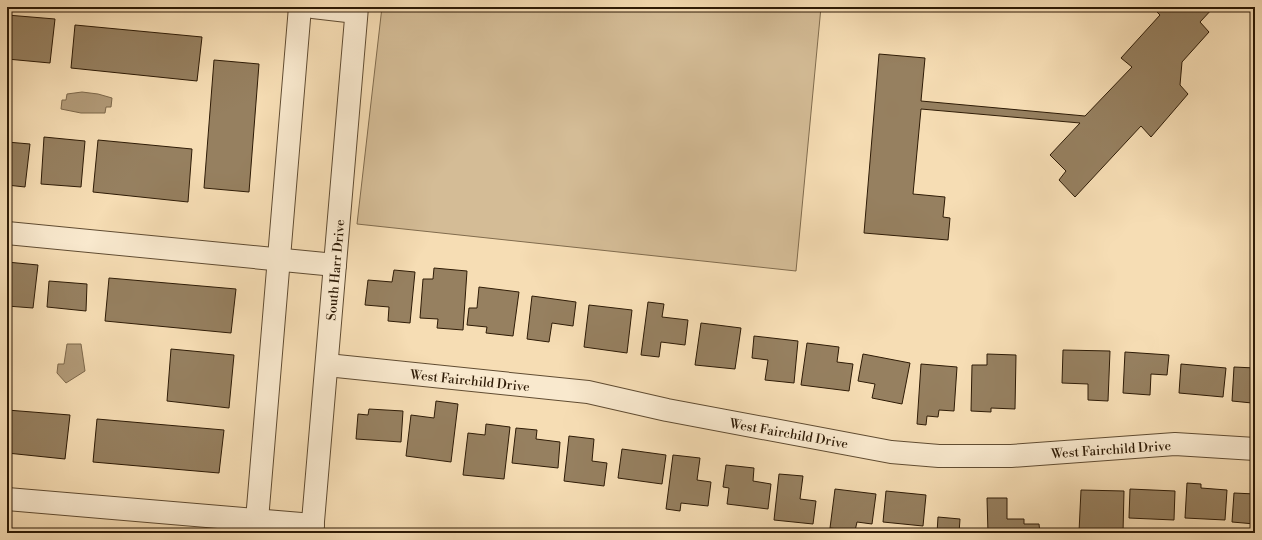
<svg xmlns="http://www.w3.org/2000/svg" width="1262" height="540" font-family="'Libre Bodoni',serif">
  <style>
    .green { fill: #d4bc96; stroke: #816c4e }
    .water { fill: #b29b79; stroke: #7d684b }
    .building { fill: #968060; stroke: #2e1b06 }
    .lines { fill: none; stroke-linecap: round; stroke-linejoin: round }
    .minor-casing { stroke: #604c32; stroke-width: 24 }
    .minor { stroke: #f9e9ce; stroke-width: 22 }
    .labels { text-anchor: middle; stroke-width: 3; stroke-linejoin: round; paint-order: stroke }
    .street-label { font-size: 13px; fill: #2e1b06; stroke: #f9e9ce }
  </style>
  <rect width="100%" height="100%" fill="#f6ddb4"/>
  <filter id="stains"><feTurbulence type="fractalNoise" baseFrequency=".005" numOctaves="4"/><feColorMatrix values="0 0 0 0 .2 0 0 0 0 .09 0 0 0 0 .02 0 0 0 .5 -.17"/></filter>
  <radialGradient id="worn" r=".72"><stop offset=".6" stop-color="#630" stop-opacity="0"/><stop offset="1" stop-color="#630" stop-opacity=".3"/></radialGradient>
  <path class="green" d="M 382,7 L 821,7 L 796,271 L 357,224 Z"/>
  <g class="water">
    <path d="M 82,92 L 98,94 L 112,98 L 111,107 L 106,107 L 105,113 L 81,113 L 61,109 L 62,100 L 66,100 L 67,94 Z"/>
    <path d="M 67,344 L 81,344 L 85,371 L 66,383 L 57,373 L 58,364 L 64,364 Z"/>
  </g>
  <g class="building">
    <path d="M 1152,7 L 1214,7 L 1200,22 L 1209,32 L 1182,62 L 1180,85 L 1188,94 L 1151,137 L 1141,126 L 1075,197 L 1059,180 L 1066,171 L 1050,155 L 1080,123 L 921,109 L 913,194 L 945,197 L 943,217 L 950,218 L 948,240 L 864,233 L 879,54 L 925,58 L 921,101 L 1085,116 L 1132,67 L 1121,58 L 1160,15 Z"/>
    <path d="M 7,15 L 55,19 L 50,63 L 7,59 Z"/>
    <path d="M 75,25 L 202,37 L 197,81 L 71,68 Z"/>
    <path d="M 214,60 L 259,64 L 249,192 L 204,188 Z"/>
    <path d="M 44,137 L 85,141 L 81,187 L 41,184 Z"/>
    <path d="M 98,140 L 192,149 L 188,202 L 93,192 Z"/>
    <path d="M 7,142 L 30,144 L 25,187 L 7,185 Z"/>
    <path d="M 7,262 L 38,265 L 33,308 L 7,306 Z"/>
    <path d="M 434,268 L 467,271 L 463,330 L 437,328 L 438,319 L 420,318 L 423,279 L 433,279 Z"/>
    <path d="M 394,270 L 415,272 L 410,323 L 388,321 L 389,307 L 365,305 L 368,280 L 392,282 Z"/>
    <path d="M 109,278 L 236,289 L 231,333 L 105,321 Z"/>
    <path d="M 49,281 L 87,284 L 86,311 L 47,307 Z"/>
    <path d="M 479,287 L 519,292 L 513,336 L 486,333 L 487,327 L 467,325 L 469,308 L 477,308 Z"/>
    <path d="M 532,296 L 576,302 L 573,326 L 552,323 L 549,342 L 527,339 Z"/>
    <path d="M 648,302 L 664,304 L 662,317 L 688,320 L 685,345 L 661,342 L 659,357 L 641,355 Z"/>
    <path d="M 589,305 L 632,310 L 627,353 L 584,347 Z"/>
    <path d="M 701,323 L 741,328 L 735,369 L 695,365 Z"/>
    <path d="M 754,336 L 798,341 L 794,383 L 765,380 L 768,360 L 752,358 Z"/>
    <path d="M 807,343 L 839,347 L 837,362 L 853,364 L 849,391 L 801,385 Z"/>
    <path d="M 171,349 L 234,355 L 229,408 L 167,401 Z"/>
    <path d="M 1063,350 L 1110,351 L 1108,401 L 1088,400 L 1088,384 L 1062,383 Z"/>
    <path d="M 1125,352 L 1169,355 L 1167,375 L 1151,374 L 1150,395 L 1123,393 Z"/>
    <path d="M 863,354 L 910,363 L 902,404 L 872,398 L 875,384 L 858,381 Z"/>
    <path d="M 987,354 L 1016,355 L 1015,409 L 991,408 L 991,412 L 971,411 L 972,365 L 987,365 Z"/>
    <path d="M 921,364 L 957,367 L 954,411 L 939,410 L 938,417 L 927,416 L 926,425 L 917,424 Z"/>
    <path d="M 1181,364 L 1226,368 L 1223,397 L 1179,393 Z"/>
    <path d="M 1234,367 L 1255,368 L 1255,395 L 1253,394 L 1252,403 L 1232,401 Z"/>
    <path d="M 436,401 L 458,404 L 451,462 L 406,456 L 411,415 L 434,418 Z"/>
    <path d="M 369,409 L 403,411 L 401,442 L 356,439 L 358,414 L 368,415 Z"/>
    <path d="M 7,410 L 70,415 L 65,459 L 7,453 Z"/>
    <path d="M 97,419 L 224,430 L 219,473 L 93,462 Z"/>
    <path d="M 486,424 L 510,427 L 504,479 L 463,475 L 468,433 L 485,435 Z"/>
    <path d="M 516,428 L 537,430 L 536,439 L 560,442 L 558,468 L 512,463 Z"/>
    <path d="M 569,436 L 594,439 L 592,461 L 607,463 L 604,486 L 564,481 Z"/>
    <path d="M 622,449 L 666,455 L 662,484 L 618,478 Z"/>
    <path d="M 673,455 L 700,458 L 697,480 L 711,482 L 708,506 L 681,503 L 680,511 L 666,509 Z"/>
    <path d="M 726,465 L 754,468 L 753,481 L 771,484 L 768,509 L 727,504 L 729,488 L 723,487 Z"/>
    <path d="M 779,474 L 803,476 L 800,499 L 816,501 L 813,524 L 774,520 Z"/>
    <path d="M 1187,483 L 1201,484 L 1201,488 L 1227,490 L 1225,520 L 1185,518 Z"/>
    <path d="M 835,489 L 876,494 L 872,524 L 857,522 L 855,531 L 830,528 Z"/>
    <path d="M 1130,489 L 1175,491 L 1174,520 L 1129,518 Z"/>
    <path d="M 1081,490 L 1124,491 L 1123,533 L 1079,532 Z"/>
    <path d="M 886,491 L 926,495 L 923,526 L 883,522 Z"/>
    <path d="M 1234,493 L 1255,494 L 1255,524 L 1232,522 Z"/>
    <path d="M 987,498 L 1007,498 L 1007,519 L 1024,519 L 1024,524 L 1039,524 L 1040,533 L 988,533 Z"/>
    <path d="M 938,517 L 960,519 L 959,533 L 937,533 Z"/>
  </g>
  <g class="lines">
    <g class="minor-casing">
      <g id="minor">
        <path d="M 313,7 L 356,12"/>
        <path d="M 7,233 L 335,265"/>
        <path d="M 327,365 L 588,392 L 667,410 L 891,452 L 939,456 L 1011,456 L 1175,444 L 1255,449"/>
        <path d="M 7,499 L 313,525"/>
        <path d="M 257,520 L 300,7"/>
        <path d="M 312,533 L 357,7"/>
      </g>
    </g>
    <use href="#minor" class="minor"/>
  </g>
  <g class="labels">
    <g class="street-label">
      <text transform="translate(335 270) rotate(-85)" y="5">South Harr Drive</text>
      <text transform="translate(470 380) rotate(6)" y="5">West Fairchild Drive</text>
      <text transform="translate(789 433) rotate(10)" y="5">West Fairchild Drive</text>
      <text transform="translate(1111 449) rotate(-4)" y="5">West Fairchild Drive</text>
    </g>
  </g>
  <rect width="1262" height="540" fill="none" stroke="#f6ddb4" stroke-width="24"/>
  <rect x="8" y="8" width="1246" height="524" fill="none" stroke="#2e1b06" stroke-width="2"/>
  <rect x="12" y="12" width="1238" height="516" fill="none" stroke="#2e1b06"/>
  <rect width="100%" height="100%" filter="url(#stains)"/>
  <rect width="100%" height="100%" fill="url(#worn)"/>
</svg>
